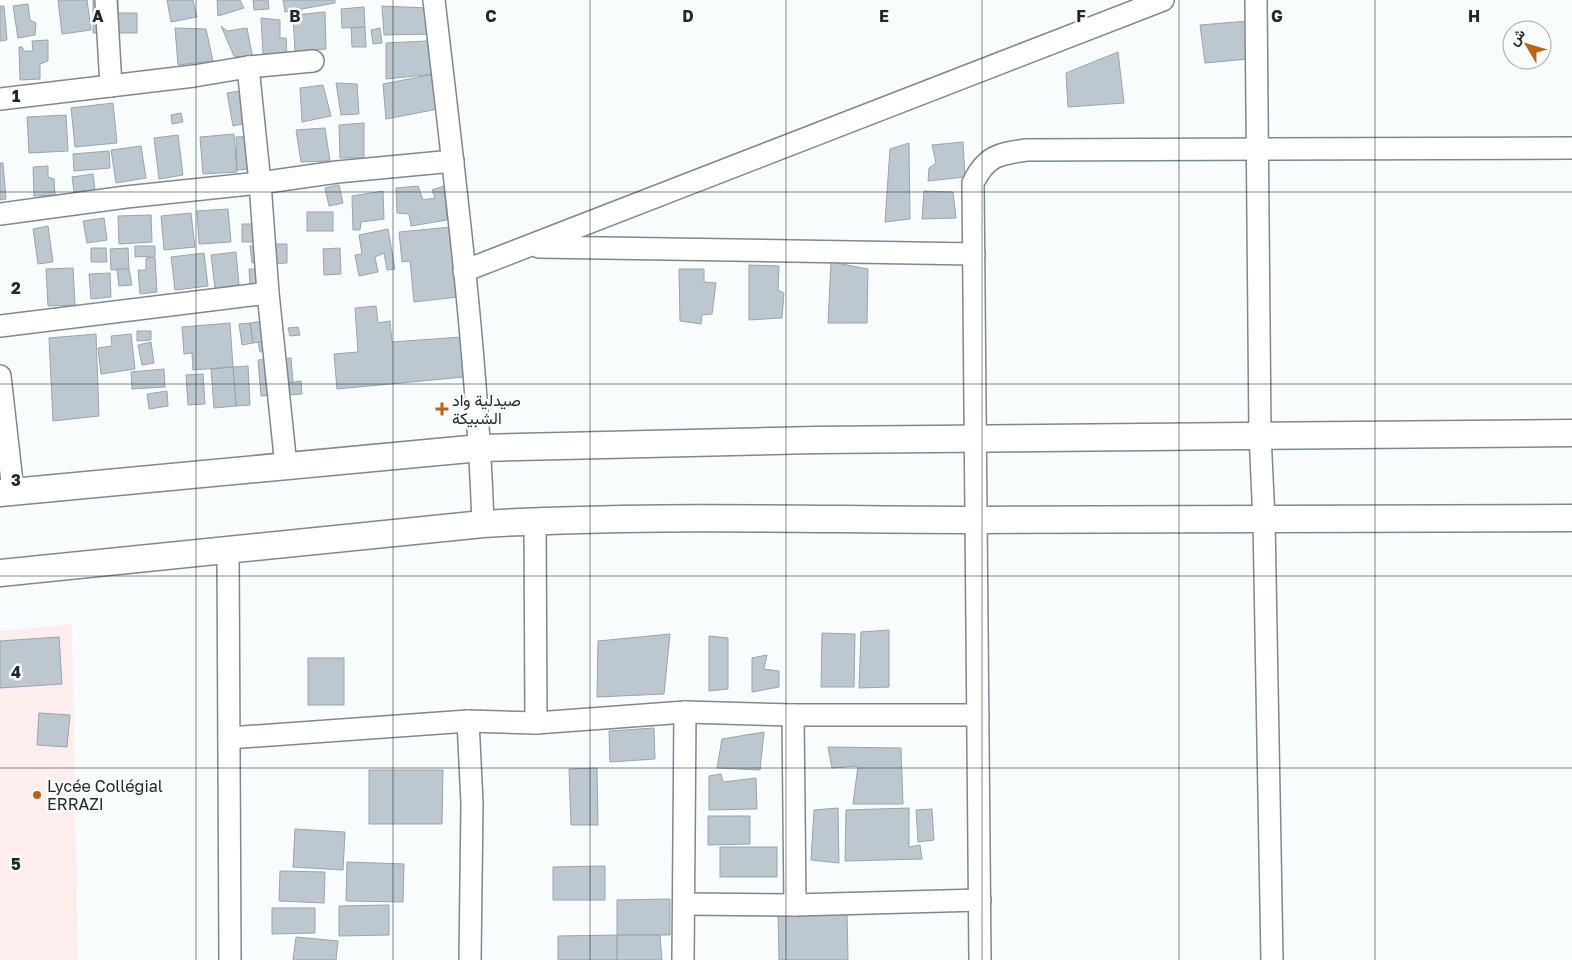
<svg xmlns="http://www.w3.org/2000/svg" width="1572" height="960" font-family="'Golos Text',Vazirmatn,sans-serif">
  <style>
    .education { fill: #fdedec }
    .building { fill: #bdc7cf; stroke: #9aa4ab }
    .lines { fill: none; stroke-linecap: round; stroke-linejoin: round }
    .minor-casing { stroke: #7e888f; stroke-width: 24 }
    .tertiary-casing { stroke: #7e888f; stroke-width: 29 }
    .minor { stroke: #fff; stroke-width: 21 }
    .tertiary { stroke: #fff; stroke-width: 26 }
    .grid { fill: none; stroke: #232729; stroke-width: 1; stroke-opacity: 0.55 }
    .poi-dot { fill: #be6112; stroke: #f9fcfd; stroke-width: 2 }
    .labels { text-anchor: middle; stroke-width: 5; stroke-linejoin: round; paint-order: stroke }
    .poi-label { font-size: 16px; fill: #232729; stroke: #f9fcfd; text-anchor: start }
    .grid-label { font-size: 16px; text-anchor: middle; font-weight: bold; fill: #232729; stroke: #f9fcfd; stroke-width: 5; stroke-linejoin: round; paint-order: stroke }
  </style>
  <rect width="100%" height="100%" fill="#f9fcfd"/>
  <path class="education" d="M 72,624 L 78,960 L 0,960 L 0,631 Z"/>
  <g class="building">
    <path d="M 58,0 L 87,0 L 91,30 L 62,34 Z"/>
    <path d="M 93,0 L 118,0 L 118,13 L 137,13 L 137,33 L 93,33 Z"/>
    <path d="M 167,0 L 193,0 L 197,17 L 171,22 Z"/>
    <path d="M 217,0 L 240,0 L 244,8 L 218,16 Z"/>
    <path d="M 253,0 L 268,0 L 269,9 L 254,10 Z"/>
    <path d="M 283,0 L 335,0 L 335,3 L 285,12 Z"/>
    <path d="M 28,4 L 30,20 L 36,23 L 35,35 L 18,38 L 13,6 Z"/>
    <path d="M 0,6 L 4,6 L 7,40 L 0,41 Z"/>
    <path d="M 382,6 L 428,8 L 434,34 L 384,35 Z"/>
    <path d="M 364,7 L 365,27 L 342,28 L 341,9 Z"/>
    <path d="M 325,12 L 326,49 L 295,51 L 293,15 Z"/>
    <path d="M 261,18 L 280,20 L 280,38 L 286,38 L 287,55 L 263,54 Z"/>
    <path d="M 1248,21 L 1249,59 L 1205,63 L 1200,25 Z"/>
    <path d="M 221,26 L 227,31 L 247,28 L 253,59 L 234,56 Z"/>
    <path d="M 365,27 L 366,47 L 352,47 L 351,28 Z"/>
    <path d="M 175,28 L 206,29 L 213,61 L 178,65 Z"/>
    <path d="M 380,28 L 382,43 L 373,44 L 371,30 Z"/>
    <path d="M 48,40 L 48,61 L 40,64 L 40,79 L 20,80 L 19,47 L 22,47 L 24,51 L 33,51 L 32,41 Z"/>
    <path d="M 427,41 L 434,74 L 386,79 L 386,43 Z"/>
    <path d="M 1118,52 L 1124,103 L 1068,107 L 1066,73 Z"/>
    <path d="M 434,74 L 438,109 L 386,119 L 383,84 Z"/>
    <path d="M 336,83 L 357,84 L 359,114 L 341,115 Z"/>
    <path d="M 323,85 L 331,116 L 302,122 L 300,88 Z"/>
    <path d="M 246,90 L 252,122 L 233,126 L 227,93 Z"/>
    <path d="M 113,103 L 117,143 L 75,147 L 71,108 Z"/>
    <path d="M 181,113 L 183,122 L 172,124 L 171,115 Z"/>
    <path d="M 66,115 L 68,151 L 29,153 L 27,117 Z"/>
    <path d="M 364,123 L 364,158 L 340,158 L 339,125 Z"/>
    <path d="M 325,128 L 330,161 L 301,162 L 296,130 Z"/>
    <path d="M 234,134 L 237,172 L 203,174 L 200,137 Z"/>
    <path d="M 178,135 L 183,175 L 159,179 L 154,138 Z"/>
    <path d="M 256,136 L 257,169 L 237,170 L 236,137 Z"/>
    <path d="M 963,142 L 965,177 L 928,181 L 929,168 L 936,163 L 932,145 Z"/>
    <path d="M 909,143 L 910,219 L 885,222 L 890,149 Z"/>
    <path d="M 141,146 L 146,178 L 116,183 L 111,150 Z"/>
    <path d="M 109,151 L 110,168 L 74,171 L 73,154 Z"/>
    <path d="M 0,163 L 3,163 L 6,199 L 0,200 Z"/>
    <path d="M 48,166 L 48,177 L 54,179 L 55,195 L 34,196 L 33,167 Z"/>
    <path d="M 93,174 L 95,190 L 74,192 L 72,177 Z"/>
    <path d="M 339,185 L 343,203 L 329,206 L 325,188 Z"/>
    <path d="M 418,186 L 423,200 L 435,198 L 432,190 L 444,186 L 447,220 L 411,226 L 409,214 L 397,213 L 396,188 Z"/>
    <path d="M 383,191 L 384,219 L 361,222 L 360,230 L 353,230 L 352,196 Z"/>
    <path d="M 924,191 L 953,192 L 956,218 L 922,219 Z"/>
    <path d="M 228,209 L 231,242 L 199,244 L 197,211 Z"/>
    <rect x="307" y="212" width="26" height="19"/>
    <path d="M 191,213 L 195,247 L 164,250 L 161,216 Z"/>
    <path d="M 151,215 L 152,242 L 119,244 L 118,216 Z"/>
    <path d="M 104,218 L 107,240 L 87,243 L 83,221 Z"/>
    <rect x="242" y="224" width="16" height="18"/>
    <path d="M 48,226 L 53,262 L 38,264 L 33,229 Z"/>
    <path d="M 451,227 L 458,297 L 414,302 L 410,261 L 402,262 L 399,232 Z"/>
    <path d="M 388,229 L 395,269 L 387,270 L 384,253 L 375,257 L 378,272 L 359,276 L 355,255 L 362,254 L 359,235 Z"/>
    <path d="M 268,244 L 287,244 L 287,263 L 267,264 Z"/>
    <path d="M 262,245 L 264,262 L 252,263 L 250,246 Z"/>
    <path d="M 135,246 L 155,246 L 155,256 L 135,257 Z"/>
    <path d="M 91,248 L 106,248 L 107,262 L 91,262 Z"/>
    <path d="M 128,248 L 129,269 L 111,270 L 110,249 Z"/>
    <path d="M 340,248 L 341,274 L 324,275 L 323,249 Z"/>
    <path d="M 236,252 L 239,285 L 215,288 L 211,255 Z"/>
    <path d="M 204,253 L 208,286 L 175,290 L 171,257 Z"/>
    <path d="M 155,257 L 157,292 L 140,294 L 138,270 L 146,270 L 146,258 Z"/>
    <path d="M 831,262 L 868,269 L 867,323 L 828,323 Z"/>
    <path d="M 749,265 L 779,266 L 778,290 L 784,293 L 782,318 L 749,320 Z"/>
    <path d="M 73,268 L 75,305 L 48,306 L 46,269 Z"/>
    <path d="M 117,269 L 129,269 L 132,285 L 119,286 Z"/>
    <path d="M 249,269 L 262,269 L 263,284 L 250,285 Z"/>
    <path d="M 679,269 L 704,269 L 704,282 L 716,283 L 712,314 L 702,315 L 701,324 L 680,321 Z"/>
    <path d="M 110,273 L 111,297 L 91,299 L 89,274 Z"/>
    <path d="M 376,306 L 378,323 L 390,321 L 392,342 L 461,337 L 464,377 L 337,389 L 334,354 L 358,352 L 355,308 Z"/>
    <path d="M 269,320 L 272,340 L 253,343 L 250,323 Z"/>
    <path d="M 230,323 L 233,367 L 193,370 L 192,353 L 184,354 L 182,327 Z"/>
    <path d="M 250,323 L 253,343 L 242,345 L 239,324 Z"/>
    <path d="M 298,327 L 300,335 L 290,336 L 288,328 Z"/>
    <path d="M 137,331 L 151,331 L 151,340 L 137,341 Z"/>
    <path d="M 96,334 L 99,416 L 53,421 L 49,338 Z"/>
    <path d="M 131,334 L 135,369 L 101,374 L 98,348 L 112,346 L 111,336 Z"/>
    <path d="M 271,340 L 272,350 L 260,352 L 258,342 Z"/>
    <path d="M 151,342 L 154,363 L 142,365 L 138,345 Z"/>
    <path d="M 291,358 L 293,382 L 282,383 L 280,359 Z"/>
    <path d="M 272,359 L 274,395 L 261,396 L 258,360 Z"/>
    <path d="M 248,366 L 250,405 L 236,406 L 233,367 Z"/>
    <path d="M 233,367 L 236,406 L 214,408 L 211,369 Z"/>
    <path d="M 164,369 L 165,387 L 132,389 L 131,372 Z"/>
    <path d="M 203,374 L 205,404 L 188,405 L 186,375 Z"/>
    <path d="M 301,381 L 302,394 L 288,395 L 286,383 Z"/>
    <path d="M 167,391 L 168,406 L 149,409 L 147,394 Z"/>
    <path d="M 889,630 L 889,687 L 859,688 L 861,632 Z"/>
    <path d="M 822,633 L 855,634 L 854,687 L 821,687 Z"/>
    <path d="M 670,634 L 664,694 L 597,697 L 598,641 Z"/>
    <path d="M 709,636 L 728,638 L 728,689 L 709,691 Z"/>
    <path d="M 59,637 L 62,684 L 0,688 L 0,641 Z"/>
    <path d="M 767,655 L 764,669 L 779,671 L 779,687 L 752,692 L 752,658 Z"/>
    <rect x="308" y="658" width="36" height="47"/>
    <path d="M 39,713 L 70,715 L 67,747 L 37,745 Z"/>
    <path d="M 654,728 L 655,759 L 610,762 L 609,731 Z"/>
    <path d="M 764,732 L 760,770 L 717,768 L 722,739 Z"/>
    <path d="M 828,747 L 901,748 L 903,804 L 853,804 L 858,766 L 832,768 Z"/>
    <path d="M 597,768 L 598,825 L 571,825 L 569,769 Z"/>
    <path d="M 369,770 L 443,770 L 442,824 L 369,824 Z"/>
    <path d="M 721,774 L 723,782 L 756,778 L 757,809 L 709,810 L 709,776 Z"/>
    <path d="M 838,808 L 839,863 L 811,860 L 814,810 Z"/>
    <path d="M 909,808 L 909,847 L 920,845 L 922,859 L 845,861 L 846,810 Z"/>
    <path d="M 932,809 L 934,840 L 918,842 L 916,810 Z"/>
    <path d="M 708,816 L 750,816 L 750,844 L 708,845 Z"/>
    <path d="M 295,829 L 345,832 L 343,870 L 293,867 Z"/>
    <rect x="720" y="847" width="57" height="30"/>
    <path d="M 347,862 L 404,864 L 403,902 L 346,901 Z"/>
    <path d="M 605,866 L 605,900 L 553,900 L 553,867 Z"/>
    <path d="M 280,871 L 325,872 L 324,903 L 279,901 Z"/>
    <path d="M 670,899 L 670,935 L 617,935 L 617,900 Z"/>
    <path d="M 389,905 L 389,935 L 339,936 L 339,906 Z"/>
    <path d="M 272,908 L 315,908 L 315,933 L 272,934 Z"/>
    <path d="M 847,912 L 848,960 L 779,960 L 778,913 Z"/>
    <path d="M 617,935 L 617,960 L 558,960 L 558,936 Z"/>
    <path d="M 617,935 L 660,935 L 662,960 L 617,960 Z"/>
    <path d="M 296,937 L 338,941 L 336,960 L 293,960 Z"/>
  </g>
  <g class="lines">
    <g class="minor-casing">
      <g id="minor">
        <path d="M 106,0 L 111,86"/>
        <path d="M 434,0 C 454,174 477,349 483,524"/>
        <path d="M 1256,0 L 1260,435 L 1264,520 L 1272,960"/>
        <path d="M 248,67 L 260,183 L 268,293 L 286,466"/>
        <path d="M 0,99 L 194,76 L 248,67 L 313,61"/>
        <path d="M 0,214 L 126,197 L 260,183 L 337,172 L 453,161"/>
        <path d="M 539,247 L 974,254"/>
        <path d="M 464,271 L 1163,0"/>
        <path d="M 0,326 L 268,293"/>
        <path d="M 0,376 L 13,491"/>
        <path d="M 535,520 L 536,723"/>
        <path d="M 228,549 L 230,960"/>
        <path d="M 793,715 L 795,905"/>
        <path d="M 468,721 L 472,803 L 470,960"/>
        <path d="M 229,738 L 468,721 L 536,723 L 685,712 L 793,715 L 978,715"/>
        <path d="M 685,904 L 795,905 L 980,900"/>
        <path d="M 683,960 L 685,712"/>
        <path d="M 980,960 L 973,183 C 986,156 998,154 1026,150 L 1572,148"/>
      </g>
    </g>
    <g class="tertiary-casing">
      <g id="tertiary">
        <path d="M 0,493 L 480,448 L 816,440 L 1572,433"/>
        <path d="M 0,573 L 483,524 C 647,514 812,520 976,520 C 1174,521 1373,519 1572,518"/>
      </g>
    </g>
    <use href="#minor" class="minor"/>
    <use href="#tertiary" class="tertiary"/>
  </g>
  <path class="grid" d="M 196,0 L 196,960M 393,0 L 393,960M 590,0 L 590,960M 786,0 L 786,960M 982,0 L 982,960M 1179,0 L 1179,960M 1375,0 L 1375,960M 0,192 L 1572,192M 0,384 L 1572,384M 0,576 L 1572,576M 0,768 L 1572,768"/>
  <g class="poi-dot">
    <path d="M439.5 401.5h5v5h5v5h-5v5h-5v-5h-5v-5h5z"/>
    <circle cx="37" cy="795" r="5"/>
  </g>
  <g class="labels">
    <g class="poi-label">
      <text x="452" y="406">صيدلية واد<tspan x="452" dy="18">الشبيكة</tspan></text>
      <text x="47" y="792">Lycée Collégial<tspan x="47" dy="18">ERRAZI</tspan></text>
    </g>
  </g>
  <g class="grid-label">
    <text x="98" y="22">A</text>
    <text x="295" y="22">B</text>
    <text x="491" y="22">C</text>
    <text x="688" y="22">D</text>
    <text x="884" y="22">E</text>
    <text x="1081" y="22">F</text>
    <text x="1277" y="22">G</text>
    <text x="1474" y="22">H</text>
    <text x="16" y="102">1</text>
    <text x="16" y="294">2</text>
    <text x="16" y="486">3</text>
    <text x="16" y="678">4</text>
    <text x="16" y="870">5</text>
  </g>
  <g transform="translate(1527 45) rotate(308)"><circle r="24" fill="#f9fcfd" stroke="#a3a7a8"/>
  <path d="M0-4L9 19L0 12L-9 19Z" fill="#be6112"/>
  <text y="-8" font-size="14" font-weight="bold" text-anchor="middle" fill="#232729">ش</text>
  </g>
</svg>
